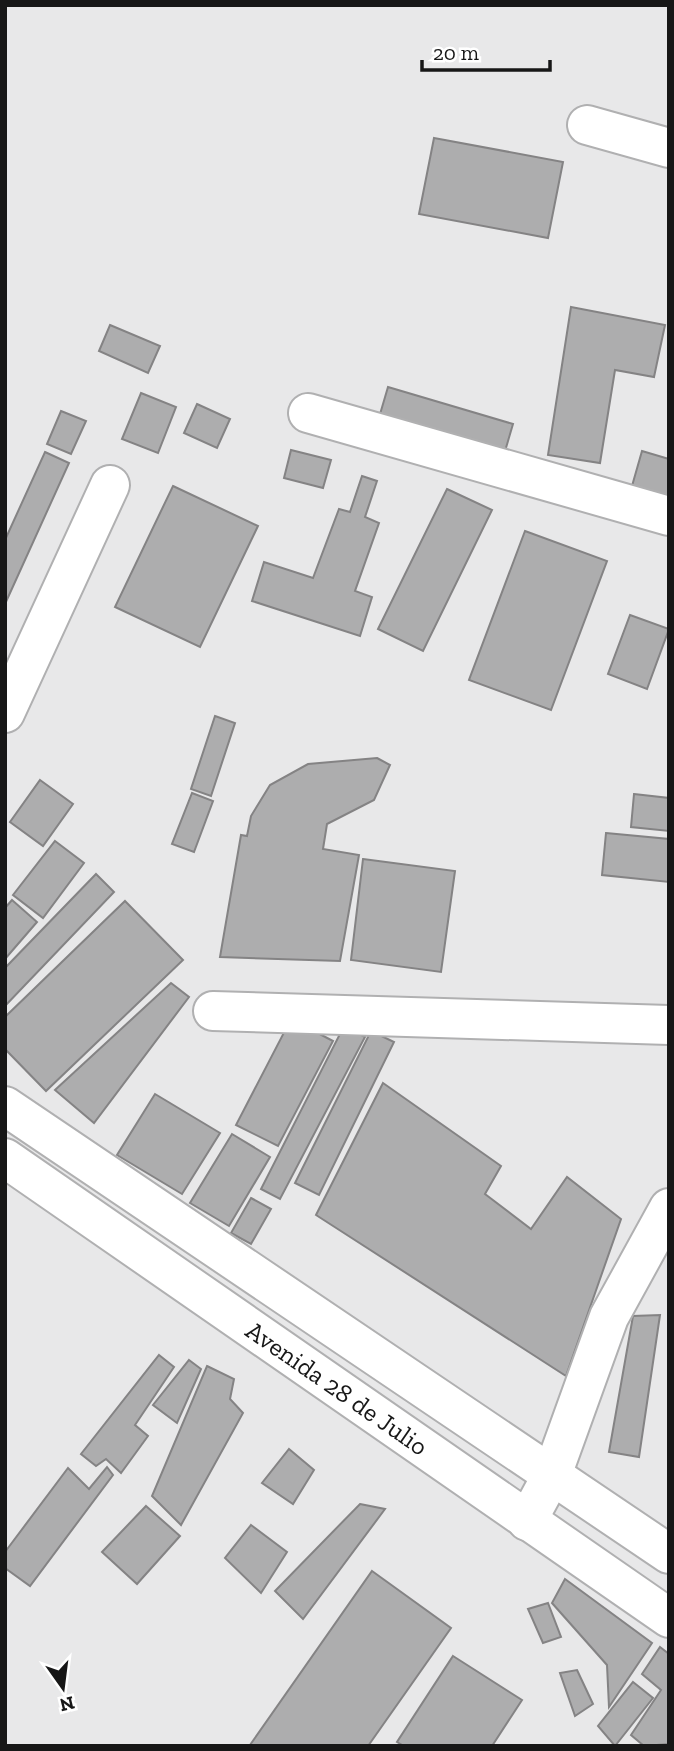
<svg xmlns="http://www.w3.org/2000/svg" width="674" height="1751" font-family="'Zilla Slab',serif">
  <style>
    .building { fill: #adadae; stroke: #848384; stroke-width: 2 }
    .lines { fill: none; stroke-linecap: round; stroke-linejoin: round }
    .street-casing { stroke: #b0b0b1; stroke-width: 42 }
    .secondary-casing { stroke: #b0b0b1; stroke-width: 42 }
    .street { stroke: #fff; stroke-width: 38 }
    .secondary { stroke: #fff; stroke-width: 38 }
    .labels { text-anchor: middle; stroke-width: 5; stroke-linejoin: round; paint-order: stroke }
    .street-label { font-size: 26px; fill: #171717; stroke: #fff }
  </style>
  <rect width="100%" height="100%" fill="#e8e8e9"/>
  <g class="building">
    <path d="M 434,138 L 563,162 L 548,238 L 419,214 Z"/>
    <path d="M 571,307 L 665,325 L 654,377 L 615,370 L 600,463 L 548,455 Z"/>
    <path d="M 110,325 L 160,346 L 148,373 L 99,351 Z"/>
    <path d="M 388,387 L 513,424 L 503,458 L 378,421 Z"/>
    <path d="M 141,393 L 176,407 L 158,453 L 122,439 Z"/>
    <path d="M 197,404 L 230,419 L 217,448 L 184,433 Z"/>
    <path d="M 61,411 L 86,421 L 71,454 L 47,444 Z"/>
    <path d="M 291,450 L 331,460 L 323,488 L 284,478 Z"/>
    <path d="M 642,451 L 669,459 L 669,504 L 630,493 Z"/>
    <path d="M 45,452 L 69,463 L 5,604 L 5,540 Z"/>
    <path d="M 362,476 L 377,481 L 365,517 L 379,523 L 355,591 L 372,597 L 360,636 L 252,601 L 264,562 L 313,578 L 339,509 L 350,512 Z"/>
    <path d="M 173,486 L 258,526 L 200,647 L 115,607 Z"/>
    <path d="M 447,489 L 492,510 L 423,651 L 378,629 Z"/>
    <path d="M 525,531 L 607,561 L 551,710 L 469,680 Z"/>
    <path d="M 630,615 L 669,629 L 647,689 L 608,674 Z"/>
    <path d="M 215,716 L 235,723 L 211,796 L 191,789 Z"/>
    <path d="M 377,758 L 390,765 L 374,800 L 327,824 L 323,849 L 359,855 L 340,961 L 220,957 L 241,835 L 247,836 L 251,816 L 270,785 L 308,764 Z"/>
    <path d="M 40,780 L 73,804 L 43,846 L 10,822 Z"/>
    <path d="M 192,793 L 213,801 L 194,852 L 172,844 Z"/>
    <path d="M 634,794 L 669,798 L 669,831 L 631,827 Z"/>
    <path d="M 606,833 L 669,839 L 669,882 L 602,875 Z"/>
    <path d="M 55,841 L 84,863 L 43,918 L 13,895 Z"/>
    <path d="M 363,859 L 455,871 L 441,972 L 351,960 Z"/>
    <path d="M 96,874 L 114,892 L 5,1006 L 5,968 Z"/>
    <path d="M 12,900 L 37,922 L 5,959 L 5,908 Z"/>
    <path d="M 125,901 L 183,960 L 46,1091 L 5,1049 L 5,1017 Z"/>
    <path d="M 171,983 L 189,997 L 94,1123 L 55,1090 Z"/>
    <path d="M 291,1019 L 333,1041 L 278,1146 L 236,1125 Z"/>
    <path d="M 344,1026 L 365,1037 L 280,1199 L 261,1189 Z"/>
    <path d="M 371,1031 L 394,1042 L 319,1195 L 295,1183 Z"/>
    <path d="M 383,1083 L 501,1166 L 485,1194 L 531,1229 L 567,1177 L 621,1219 L 566,1376 L 316,1215 Z"/>
    <path d="M 155,1094 L 220,1133 L 182,1194 L 117,1155 Z"/>
    <path d="M 232,1134 L 270,1157 L 229,1226 L 190,1203 Z"/>
    <path d="M 251,1198 L 271,1209 L 251,1244 L 231,1233 Z"/>
    <path d="M 660,1315 L 639,1457 L 609,1452 L 633,1316 Z"/>
    <path d="M 159,1355 L 174,1367 L 135,1425 L 148,1436 L 121,1473 L 106,1459 L 96,1466 L 81,1454 Z"/>
    <path d="M 189,1360 L 201,1369 L 177,1423 L 153,1405 Z"/>
    <path d="M 207,1366 L 234,1379 L 230,1399 L 243,1413 L 181,1525 L 152,1496 Z"/>
    <path d="M 289,1449 L 314,1470 L 293,1504 L 262,1483 Z"/>
    <path d="M 107,1467 L 113,1475 L 30,1586 L 5,1568 L 5,1552 L 68,1468 L 89,1489 Z"/>
    <path d="M 360,1504 L 385,1509 L 303,1619 L 275,1591 Z"/>
    <path d="M 146,1506 L 180,1536 L 137,1584 L 102,1552 Z"/>
    <path d="M 251,1525 L 287,1552 L 261,1593 L 225,1558 Z"/>
    <path d="M 372,1571 L 451,1628 L 368,1746 L 250,1745 Z"/>
    <path d="M 565,1579 L 652,1643 L 609,1707 L 607,1665 L 552,1603 Z"/>
    <path d="M 548,1603 L 561,1637 L 543,1643 L 528,1609 Z"/>
    <path d="M 660,1647 L 669,1654 L 669,1744 L 644,1746 L 631,1735 L 661,1690 L 642,1674 Z"/>
    <path d="M 453,1656 L 522,1700 L 492,1746 L 404,1746 L 397,1742 Z"/>
    <path d="M 577,1670 L 593,1704 L 575,1716 L 560,1673 Z"/>
    <path d="M 633,1682 L 653,1698 L 615,1746 L 598,1726 Z"/>
  </g>
  <g class="lines">
    <g class="street-casing">
      <g id="street">
        <path d="M 587,125 L 669,148"/>
        <path d="M 308,413 L 669,516"/>
        <path d="M 5,713 L 110,485"/>
        <path d="M 213,1011 L 669,1025"/>
        <path d="M 527,1521 L 552,1475 L 609,1317 L 669,1208"/>
      </g>
    </g>
    <g class="secondary-casing">
      <g id="secondary">
        <path d="M 5,1106 L 669,1554"/>
        <path id="s1" d="M 5,1158 L 669,1618"/>
      </g>
    </g>
    <use href="#street" class="street"/>
    <use href="#secondary" class="secondary"/>
  </g>
  <g class="labels">
    <g class="street-label">
      <text dy="9" stroke="none"><textPath href="#s1" startOffset="404">Avenida 28 de Julio</textPath></text>
    </g>
  </g>
  <rect width="674" height="1751" fill="none" stroke="#171717" stroke-width="14"/>
  <g transform="translate(63 1688) rotate(166)" stroke="#ffffff" stroke-width="5" paint-order="stroke">
  <path d="M0-5L12 26L0 18L-12 26Z" fill="#171717"/>
  <text y="-10" font-size="19" font-weight="bold" text-anchor="middle" fill="#171717">N</text>
  </g>
  <path d="M422 60v10h128v-10" fill="none" stroke="#171717" stroke-width="3.5"/>
  <text x="433" y="60" font-size="21" fill="#171717" stroke="#ffffff" stroke-width="5" paint-order="stroke">20 m</text>
</svg>
